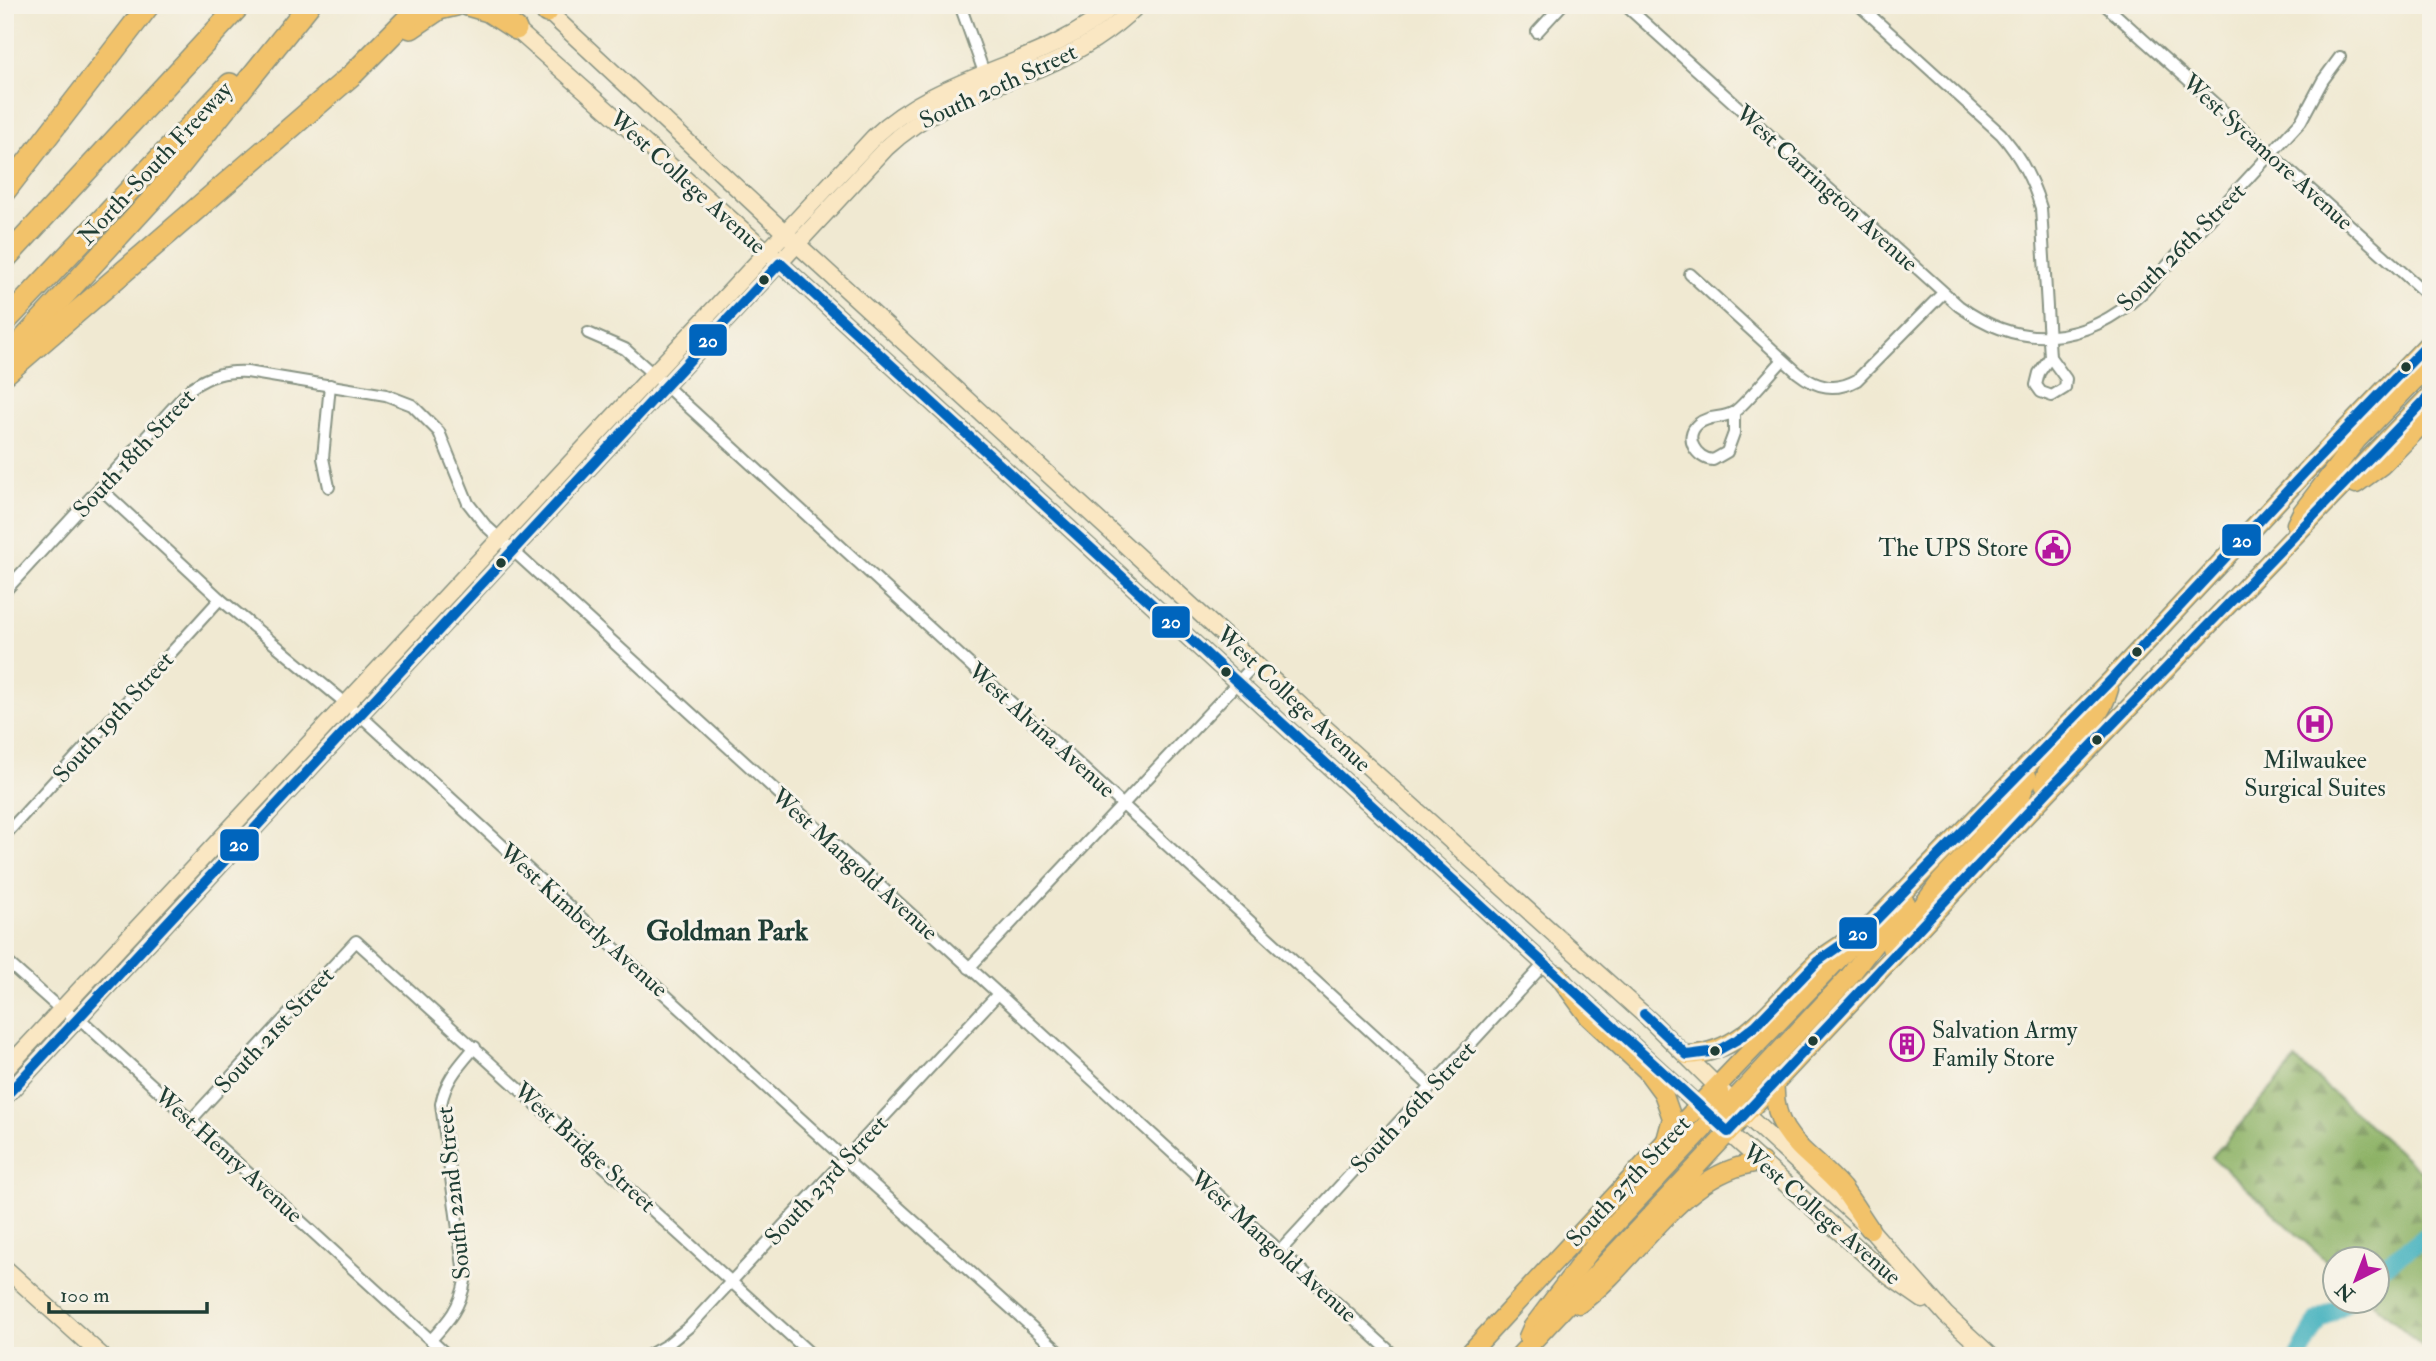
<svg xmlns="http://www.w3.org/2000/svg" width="2436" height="1361" font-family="'IM FELL Double Pica',serif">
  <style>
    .forest { fill: url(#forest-firs); stroke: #56784d; stroke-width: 2 }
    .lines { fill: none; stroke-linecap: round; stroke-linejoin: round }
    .river { stroke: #43b1be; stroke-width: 19 }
    .street-casing { stroke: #889383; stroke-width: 14 }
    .secondary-casing { stroke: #889383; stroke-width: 19 }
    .primary-casing { stroke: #889383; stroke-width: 21 }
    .highway-casing { stroke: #889383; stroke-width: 24 }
    .street { stroke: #fff; stroke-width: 10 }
    .secondary { stroke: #fae7c3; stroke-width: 16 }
    .primary { stroke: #f2c26a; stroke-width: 18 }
    .highway { stroke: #f2c26a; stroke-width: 21 }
    .bus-1-casing { stroke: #f7f3e8; stroke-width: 16 }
    .bus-1 { stroke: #0065bd; stroke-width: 10 }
    .bus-dot { fill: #1f3d34; stroke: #f7f3e8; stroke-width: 2.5 }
    .labels { text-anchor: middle; stroke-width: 6; stroke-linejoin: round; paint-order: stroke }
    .street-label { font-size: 24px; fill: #1f3d34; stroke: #f7f3e8 }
    .poi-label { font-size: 24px; fill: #1f3d34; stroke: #f7f3e8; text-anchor: end }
    .quarter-label { font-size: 28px; font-weight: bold; fill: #1f3d34; stroke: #f7f3e8 }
    .line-badge { stroke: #f7f3e8; stroke-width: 2.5 }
    .badge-label { font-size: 19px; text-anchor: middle; font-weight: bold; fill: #fff }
  </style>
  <defs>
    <pattern id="forest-firs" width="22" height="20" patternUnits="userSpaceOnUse" patternTransform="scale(1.75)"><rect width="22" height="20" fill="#8db266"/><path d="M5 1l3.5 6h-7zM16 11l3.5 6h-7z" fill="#739255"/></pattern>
  </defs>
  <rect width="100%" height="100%" fill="#f7f3e8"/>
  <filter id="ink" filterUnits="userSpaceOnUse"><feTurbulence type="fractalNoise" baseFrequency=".0143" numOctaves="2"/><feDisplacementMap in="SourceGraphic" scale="14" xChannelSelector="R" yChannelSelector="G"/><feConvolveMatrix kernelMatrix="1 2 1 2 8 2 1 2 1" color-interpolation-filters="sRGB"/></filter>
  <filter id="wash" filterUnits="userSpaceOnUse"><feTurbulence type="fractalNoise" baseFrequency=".00686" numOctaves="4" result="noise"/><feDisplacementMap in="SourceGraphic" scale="28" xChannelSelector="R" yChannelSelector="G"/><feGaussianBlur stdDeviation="1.57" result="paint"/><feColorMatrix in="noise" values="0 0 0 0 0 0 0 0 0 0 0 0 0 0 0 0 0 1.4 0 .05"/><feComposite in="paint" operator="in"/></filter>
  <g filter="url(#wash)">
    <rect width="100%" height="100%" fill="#f0e9d2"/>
    <path class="forest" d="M 2296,1060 L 2425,1175 L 2431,1173 L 2431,1354 L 2372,1302 L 2376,1302 L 2376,1260 L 2334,1260 L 2334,1268 L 2212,1157 Z"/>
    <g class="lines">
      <g class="river">
        <path d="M 2376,1271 L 2431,1233"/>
        <path d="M 2299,1356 L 2318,1321 L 2346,1302"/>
      </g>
    </g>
  </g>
  <g filter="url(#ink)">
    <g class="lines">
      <g class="street-casing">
        <g id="street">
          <path d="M 960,5 L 986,78"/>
          <path d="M 1625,5 L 1959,306 C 2021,351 2085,345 2141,294 L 2301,121 L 2323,80 L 2340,57"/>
          <path d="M 1859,5 L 2001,134 C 2020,156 2033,180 2041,208 L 2050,357 L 2066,379 L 2065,388 L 2052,396 L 2041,392 L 2036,385 L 2039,373 L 2050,357"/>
          <path d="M 2105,5 L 2431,298"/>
          <path d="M 1537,32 L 1562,5"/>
          <path d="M 1690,274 L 1798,373 C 1817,388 1835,392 1857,380 L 1943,293"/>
          <path d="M 588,333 L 625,349 L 645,367 L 1431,1087"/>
          <path d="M 1734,412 L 1734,433 L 1727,452 L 1713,460 C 1696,459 1683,437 1698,424 C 1708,415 1723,419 1734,412 C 1744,406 1772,371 1783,360"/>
          <path d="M 329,487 L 323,458 L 330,385"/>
          <path d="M 101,489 L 220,599 L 360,715 L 837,1152 L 1064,1356"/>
          <path d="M 5,591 L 191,388 C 210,375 225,371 247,372 L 386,395 L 412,405 L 439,432 L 468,503 L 486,526 L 1395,1356"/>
          <path d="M 5,835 L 220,599"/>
          <path d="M 5,960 L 61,1010 L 79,1018 L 448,1356"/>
          <path d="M 969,968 L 1255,664"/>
          <path d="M 191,1120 L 356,941 L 813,1356"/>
          <path d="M 1280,1251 L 1545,963"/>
          <path d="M 431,1340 C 449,1320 460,1308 465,1281 L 441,1104 C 446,1079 459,1066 475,1047"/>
          <path d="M 647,1356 L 668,1344 L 690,1326 L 998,994"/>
        </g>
      </g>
      <g class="secondary-casing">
        <g id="secondary">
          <path d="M 541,5 L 797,244 L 1313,717 L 1652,1022 L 1745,1114 L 1870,1229 L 1946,1315 L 1991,1356"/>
          <path d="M 509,23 L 780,263 L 1712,1118 L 1890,1277 L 1923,1300"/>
          <path d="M 5,1070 L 874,137 C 945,70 1044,68 1114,5"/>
          <path d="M 5,1097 L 886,148 C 934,103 984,91 1043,67 C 1078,52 1111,31 1138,5"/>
          <path d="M 5,1268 L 102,1356"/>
        </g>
      </g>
      <g class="primary-casing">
        <g id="primary">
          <path d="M 2356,484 L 2382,465 L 2431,415"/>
          <path d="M 2296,524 L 2302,512 L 2357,440 L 2431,363"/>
          <path d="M 2049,790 L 2044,784 C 2044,761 2081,737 2094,719 C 2101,710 2106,700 2109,689"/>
          <path d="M 1891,948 L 1940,882 L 2020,797 L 2028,779 L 2025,769"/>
          <path d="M 1558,975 L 1589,1017 L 1646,1070 L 1663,1093 L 1672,1118 L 1666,1140"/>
          <path d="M 1687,1055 C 1749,1052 1776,999 1817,962 C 1825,955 1835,949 1844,943"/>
          <path d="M 1775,1081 C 1771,1139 1810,1151 1842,1188 C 1852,1201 1861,1216 1870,1229"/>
          <path d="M 1728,1132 L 1726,1115 L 1733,1101 L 1848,978 L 1906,903"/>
          <path d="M 1579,1304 C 1640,1260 1682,1169 1762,1162"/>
          <path d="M 1528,1337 L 1532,1328 L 1593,1247 L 1704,1128 L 1715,1110 L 1719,1092"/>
          <path d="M 1467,1356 L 1699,1105 L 1875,921 L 2112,679 L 2304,473 L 2431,341"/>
          <path d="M 1519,1356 L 2021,820 L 2431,394"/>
        </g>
      </g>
      <g class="highway-casing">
        <g id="highway">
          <path d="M 467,5 L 488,11 L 516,29"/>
          <path d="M 543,5 L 547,12"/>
          <path d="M 411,28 L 439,9 L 456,5"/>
          <path d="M 5,191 L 149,5"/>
          <path d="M 5,259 L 240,5"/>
          <path d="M 5,322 L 230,84"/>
          <path d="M 11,353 L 157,194 L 309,5"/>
          <path d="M 5,374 L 353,74 L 421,5"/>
        </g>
      </g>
      <use href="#street" class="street"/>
      <use href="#secondary" class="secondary"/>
      <use href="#primary" class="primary"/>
      <use href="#highway" class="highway"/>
      <g class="bus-1-casing">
        <g id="bus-1">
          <path d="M 1644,1014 L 1687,1055 L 1717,1051 L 1738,1039 L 1756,1025 L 1818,961 L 1875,921 L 2112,679 L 2304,473 L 2431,341"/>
          <path d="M 5,1097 L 780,263 L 1728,1132 L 2049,790 L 2431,394"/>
        </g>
      </g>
      <use href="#bus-1" class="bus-1"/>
    </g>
  </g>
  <defs>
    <g id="civic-ring" transform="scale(1.75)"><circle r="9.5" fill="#f7f3e8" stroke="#b5179e" stroke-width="1.5"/><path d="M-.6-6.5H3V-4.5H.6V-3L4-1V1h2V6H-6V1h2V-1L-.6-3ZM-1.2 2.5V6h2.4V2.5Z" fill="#b5179e"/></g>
    <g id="hospital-ring" transform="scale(1.75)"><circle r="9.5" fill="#f7f3e8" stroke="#b5179e" stroke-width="1.5"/><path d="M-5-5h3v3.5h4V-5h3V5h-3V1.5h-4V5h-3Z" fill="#b5179e"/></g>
    <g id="building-ring" transform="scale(1.75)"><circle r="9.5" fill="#f7f3e8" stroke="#b5179e" stroke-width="1.5"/><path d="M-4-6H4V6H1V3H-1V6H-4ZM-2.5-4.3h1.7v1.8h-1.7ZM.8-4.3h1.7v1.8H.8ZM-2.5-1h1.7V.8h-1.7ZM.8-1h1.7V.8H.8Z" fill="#b5179e"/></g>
  </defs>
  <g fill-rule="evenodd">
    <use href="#civic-ring" x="2053" y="548"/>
    <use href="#hospital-ring" x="2315" y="724"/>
    <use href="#building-ring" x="1907" y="1044"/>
  </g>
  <g class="bus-dot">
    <circle cx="764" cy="280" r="6"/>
    <circle cx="2406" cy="367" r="6"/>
    <circle cx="501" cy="563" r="6"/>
    <circle cx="2137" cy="652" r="6"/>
    <circle cx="1226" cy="672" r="6"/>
    <circle cx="2097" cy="740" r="6"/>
    <circle cx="1813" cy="1041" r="6"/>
    <circle cx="1715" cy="1051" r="6"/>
  </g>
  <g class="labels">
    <g class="street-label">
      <text transform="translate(998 86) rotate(-25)" y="8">South 20th Street</text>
      <text transform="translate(2268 152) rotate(42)" y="8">West Sycamore Avenue</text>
      <text transform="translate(155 163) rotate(-47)" y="8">North-South Freeway</text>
      <text transform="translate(688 182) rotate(42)" y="8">West College Avenue</text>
      <text transform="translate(1827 188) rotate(42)" y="8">West Carrington Avenue</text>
      <text transform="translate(2181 247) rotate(-45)" y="8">South 26th Street</text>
      <text transform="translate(134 453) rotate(-47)" y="8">South 18th Street</text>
      <text transform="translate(1294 699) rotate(43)" y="8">West College Avenue</text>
      <text transform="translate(113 717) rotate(-48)" y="8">South 19th Street</text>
      <text transform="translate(1042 730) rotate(42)" y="8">West Alvina Avenue</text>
      <text transform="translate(855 864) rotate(42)" y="8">West Mangold Avenue</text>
      <text transform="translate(584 920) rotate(42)" y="8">West Kimberly Avenue</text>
      <text transform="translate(274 1030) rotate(-47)" y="8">South 21st Street</text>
      <text transform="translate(1413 1107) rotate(-47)" y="8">South 26th Street</text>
      <text transform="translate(585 1147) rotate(42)" y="8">West Bridge Street</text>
      <text transform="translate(229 1155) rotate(42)" y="8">West Henry Avenue</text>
      <text transform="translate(826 1180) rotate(-47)" y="8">South 23rd Street</text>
      <text transform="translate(1628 1181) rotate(-47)" y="8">South 27th Street</text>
      <text transform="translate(453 1193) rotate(-96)" y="8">South 22nd Street</text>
      <text transform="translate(1822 1214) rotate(41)" y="8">West College Avenue</text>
      <text transform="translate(1274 1246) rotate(42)" y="8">West Mangold Avenue</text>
    </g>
    <g class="poi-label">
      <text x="2028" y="556">The UPS Store</text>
      <text x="2315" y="768" text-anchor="middle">Milwaukee<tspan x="2315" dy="28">Surgical Suites</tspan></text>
      <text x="1932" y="1038" text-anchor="start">Salvation Army<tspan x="1932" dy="28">Family Store</tspan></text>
    </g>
    <g class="quarter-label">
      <text x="727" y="940">Goldman Park</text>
    </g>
  </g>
  <g class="line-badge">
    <rect x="688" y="323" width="40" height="34" rx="7" fill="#0065bd"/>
    <rect x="2221" y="523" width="41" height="34" rx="7" fill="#0065bd"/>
    <rect x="1151" y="605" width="40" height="34" rx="7" fill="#0065bd"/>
    <rect x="219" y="828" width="41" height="34" rx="7" fill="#0065bd"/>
    <rect x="1838" y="916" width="40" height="34" rx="7" fill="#0065bd"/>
  </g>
  <g class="badge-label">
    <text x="708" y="347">20</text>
    <text x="2242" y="547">20</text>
    <text x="1171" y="628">20</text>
    <text x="239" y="851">20</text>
    <text x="1858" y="940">20</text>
  </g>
  <rect width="2436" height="1361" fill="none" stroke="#f7f3e8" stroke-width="28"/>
  <g transform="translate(2356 1280) rotate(222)"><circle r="33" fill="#f7f3e8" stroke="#a1aaa0" stroke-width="2"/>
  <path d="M0-5L12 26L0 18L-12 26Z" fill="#b5179e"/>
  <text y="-10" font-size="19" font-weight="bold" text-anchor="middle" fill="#1f3d34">N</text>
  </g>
  <path d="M49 1302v10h158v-10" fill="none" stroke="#1f3d34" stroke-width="3.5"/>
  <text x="60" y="1302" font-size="21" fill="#1f3d34" stroke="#f7f3e8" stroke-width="5" paint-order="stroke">100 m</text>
</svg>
